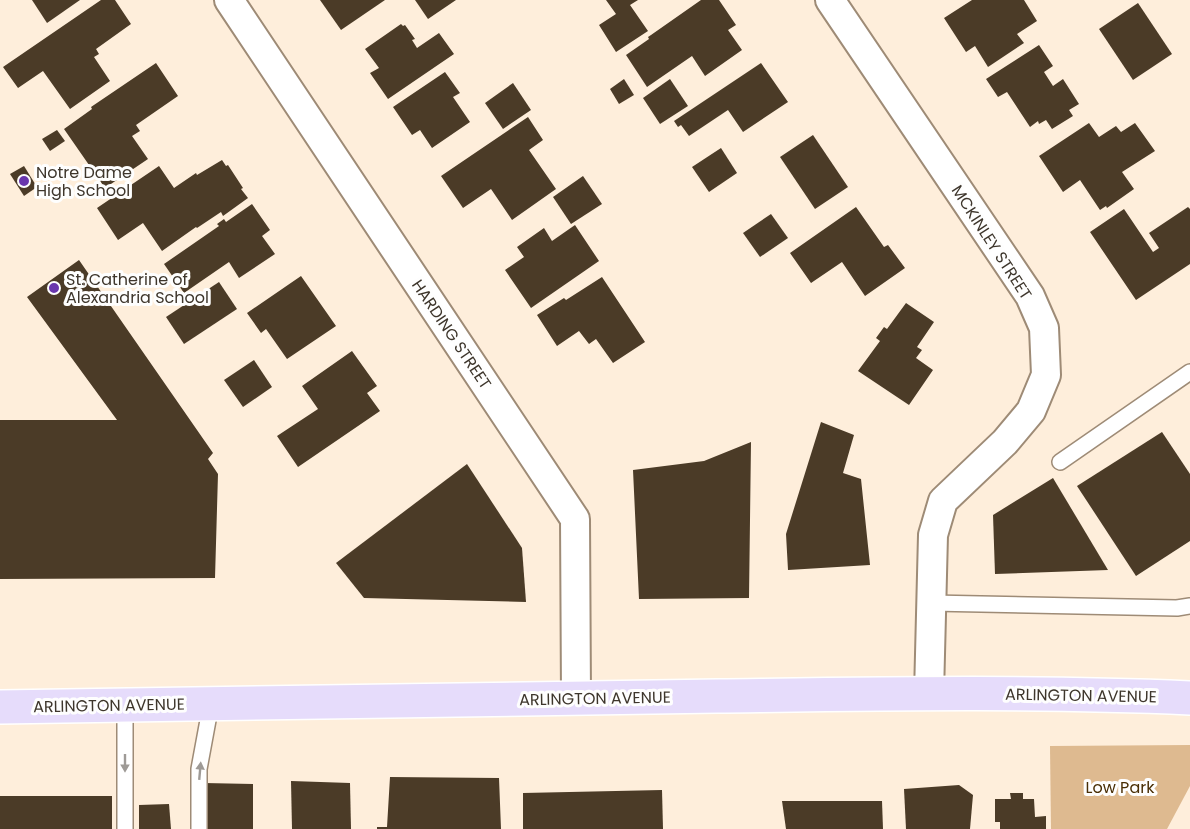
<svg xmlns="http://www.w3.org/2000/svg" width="1190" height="829" font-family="Poppins,sans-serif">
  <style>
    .green { fill: #deba90 }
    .building { fill: #4b3b27 }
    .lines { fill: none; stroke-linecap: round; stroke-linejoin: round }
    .lane-casing { stroke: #9e8b76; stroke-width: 18 }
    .street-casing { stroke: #9e8b76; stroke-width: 32 }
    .primary-casing { stroke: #fff; stroke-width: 36 }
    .lane { stroke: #fff; stroke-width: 15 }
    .street { stroke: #fff; stroke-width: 28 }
    .primary { stroke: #e6dcfb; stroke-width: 33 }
    .oneway { fill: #9e9a96 }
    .poi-dot { fill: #6936ad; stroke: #fefefe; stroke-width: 2 }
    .labels { text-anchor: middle; stroke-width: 6; stroke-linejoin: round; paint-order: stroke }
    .poi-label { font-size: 16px; fill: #3e362c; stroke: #fefefe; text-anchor: start }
    .street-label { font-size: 16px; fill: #3e362c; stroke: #fefefe }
    .park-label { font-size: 16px; fill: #492e05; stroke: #fefefe }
  </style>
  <rect width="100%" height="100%" fill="#feeedb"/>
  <path class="green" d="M 1190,745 L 1190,786 L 1167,829 L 1051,829 L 1050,746 Z"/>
  <g class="building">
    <path d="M 32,0 L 80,0 L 47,23 Z"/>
    <path d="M 101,0 L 115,0 L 131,24 L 96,49 L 99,54 L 94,57 L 110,81 L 70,109 L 43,71 L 18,88 L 3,67 Z"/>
    <path d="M 320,0 L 385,0 L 341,30 Z"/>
    <path d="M 415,0 L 456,0 L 428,19 Z"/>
    <path d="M 606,0 L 638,0 L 630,5 L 648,31 L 616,52 L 599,25 L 616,14 Z"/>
    <path d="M 701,0 L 719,0 L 736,25 L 728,30 L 742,50 L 705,76 L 692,56 L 647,87 L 626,55 L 649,39 L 648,37 L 651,35 Z"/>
    <path d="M 972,0 L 1024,0 L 1037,21 L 1017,34 L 1024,43 L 988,67 L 975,46 L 966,52 L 944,18 Z"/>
    <path d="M 1138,3 L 1172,54 L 1133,80 L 1099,29 Z"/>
    <path d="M 401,24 L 403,26 L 405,25 L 415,39 L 412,40 L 417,48 L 439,33 L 454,54 L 388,99 L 370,73 L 379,68 L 365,49 Z"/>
    <path d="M 1039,45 L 1053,66 L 1044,72 L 1053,86 L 1063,79 L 1079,104 L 1069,110 L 1073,116 L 1052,129 L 1046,120 L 1039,124 L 1038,121 L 1030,127 L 1007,92 L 998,97 L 986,79 Z"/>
    <path d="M 156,63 L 178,96 L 136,125 L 140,131 L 132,136 L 148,159 L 105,188 L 64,129 L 92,109 L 91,107 Z"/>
    <path d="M 761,63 L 788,102 L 743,132 L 728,110 L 689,136 L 681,125 L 678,127 L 674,121 Z"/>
    <path d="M 445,72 L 460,93 L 453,97 L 470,122 L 432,148 L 420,130 L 412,135 L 393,107 Z"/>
    <path d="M 624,79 L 634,95 L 619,104 L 610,89 Z"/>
    <path d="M 670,79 L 688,106 L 660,124 L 643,98 Z"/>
    <path d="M 513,83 L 531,110 L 503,129 L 485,103 Z"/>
    <path d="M 528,117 L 543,140 L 529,150 L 556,189 L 512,220 L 491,189 L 463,208 L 441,176 Z"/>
    <path d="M 1089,123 L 1099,137 L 1116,126 L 1121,132 L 1135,123 L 1155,151 L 1122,172 L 1134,189 L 1107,208 L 1106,206 L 1100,210 L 1080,180 L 1063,192 L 1039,156 Z"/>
    <path d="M 57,130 L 65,141 L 50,151 L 42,139 Z"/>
    <path d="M 813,135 L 848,187 L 815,209 L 780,157 Z"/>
    <path d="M 721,148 L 737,173 L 709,192 L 692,167 Z"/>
    <path d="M 222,160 L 226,166 L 228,165 L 243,188 L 241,189 L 248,198 L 223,216 L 221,212 L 197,228 L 196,227 L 162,251 L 143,223 L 118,240 L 97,208 L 159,166 L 174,188 L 196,173 L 197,175 Z"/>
    <path d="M 24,166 L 37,187 L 24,196 L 10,174 Z"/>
    <path d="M 583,176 L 602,204 L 571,224 L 553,197 Z"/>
    <path d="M 252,204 L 270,230 L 262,236 L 275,254 L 239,278 L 229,262 L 184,293 L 164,264 L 219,226 L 217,224 L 224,219 L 226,222 Z"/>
    <path d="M 856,207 L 884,247 L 888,245 L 905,268 L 865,296 L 842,262 L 811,283 L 790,253 Z"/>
    <path d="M 1188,207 L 1190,209 L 1190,264 L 1136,300 L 1090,232 L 1124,209 L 1153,252 L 1159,248 L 1149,233 Z"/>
    <path d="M 771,214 L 788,238 L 760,257 L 743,233 Z"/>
    <path d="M 575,225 L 599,261 L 531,308 L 505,270 L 524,257 L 517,247 L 544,228 L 552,241 Z"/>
    <path d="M 79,260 L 213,453 L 208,459 L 218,474 L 215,578 L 0,579 L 0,420 L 117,420 L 27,297 Z"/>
    <path d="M 301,276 L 336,326 L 287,359 L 266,329 L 261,333 L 247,313 Z"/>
    <path d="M 602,277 L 645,342 L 613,363 L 596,339 L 589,344 L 579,331 L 557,346 L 537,315 L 564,298 L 566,300 Z"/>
    <path d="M 219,282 L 237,309 L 184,344 L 166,317 Z"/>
    <path d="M 906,303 L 934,322 L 917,347 L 922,350 L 916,358 L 933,370 L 909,405 L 858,371 L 880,341 L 876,338 L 884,327 L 887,329 Z"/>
    <path d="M 352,351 L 377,386 L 367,393 L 380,411 L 298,467 L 277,436 L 318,409 L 302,386 Z"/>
    <path d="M 254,360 L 272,387 L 243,407 L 224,380 Z"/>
    <path d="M 821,422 L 854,435 L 843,473 L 861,479 L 870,565 L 788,570 L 786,534 Z"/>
    <path d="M 1162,432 L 1190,474 L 1190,541 L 1136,576 L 1077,486 Z"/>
    <path d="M 751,442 L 749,598 L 639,599 L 633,470 L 704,461 Z"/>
    <path d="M 467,464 L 522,548 L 526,602 L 364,598 L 336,563 Z"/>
    <path d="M 1053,478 L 1108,570 L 995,574 L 993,515 Z"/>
    <path d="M 390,777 L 499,778 L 501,829 L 377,829 L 377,827 L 387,827 Z"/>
    <path d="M 291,781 L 350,783 L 351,829 L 292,829 Z"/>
    <path d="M 204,783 L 253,784 L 253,829 L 205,829 Z"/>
    <path d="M 959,785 L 973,795 L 970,829 L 906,829 L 904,789 Z"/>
    <path d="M 662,790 L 663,829 L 523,829 L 523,793 Z"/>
    <path d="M 1010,793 L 1023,793 L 1023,799 L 1034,799 L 1035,817 L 1046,816 L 1046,829 L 1000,829 L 1000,822 L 995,822 L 995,799 L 1011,799 Z"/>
    <rect x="0" y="796" width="112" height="33"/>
    <path d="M 782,801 L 882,801 L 883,829 L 786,829 Z"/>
    <path d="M 169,804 L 171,829 L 139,829 L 139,805 Z"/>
  </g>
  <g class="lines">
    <g class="lane-casing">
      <g id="lane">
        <path d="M 1060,462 L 1190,372"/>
        <path d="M 931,603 L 1177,608 L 1190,606"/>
        <path d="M 125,829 L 125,705"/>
        <path d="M 199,829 L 199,769 L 211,704"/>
      </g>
    </g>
    <g class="street-casing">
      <g id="street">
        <path d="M 229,0 L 575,519 L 576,698"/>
        <path d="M 830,0 L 1030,296 L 1044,328 L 1046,375 L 1031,411 L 1005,442 L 943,501 L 933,535 L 929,694"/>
      </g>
    </g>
    <g class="primary-casing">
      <path id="primary" d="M 0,707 C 239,703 478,699 718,696 C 875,694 1033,691 1190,698"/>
    </g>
    <use href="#lane" class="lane"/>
    <use href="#street" class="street"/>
    <use href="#primary" class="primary"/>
  </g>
  <defs><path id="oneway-solid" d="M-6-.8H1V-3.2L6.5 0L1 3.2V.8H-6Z" transform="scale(1.5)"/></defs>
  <g class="oneway">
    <use href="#oneway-solid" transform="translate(125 763) rotate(90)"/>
    <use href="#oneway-solid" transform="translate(200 771) rotate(-85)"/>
  </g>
  <g class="poi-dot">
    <circle cx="24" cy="181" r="6"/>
    <circle cx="54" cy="288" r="6"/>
  </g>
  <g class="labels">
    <g class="poi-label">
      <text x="36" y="178">Notre Dame<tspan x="36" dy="18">High School</tspan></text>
      <text x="66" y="285">St. Catherine of<tspan x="66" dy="18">Alexandria School</tspan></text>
    </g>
    <g class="street-label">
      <text transform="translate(992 242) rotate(57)" y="6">MCKINLEY STREET</text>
      <text transform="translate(452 334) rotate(56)" y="6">HARDING STREET</text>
      <text transform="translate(1081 695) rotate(1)" y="6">ARLINGTON AVENUE</text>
      <text transform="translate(595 698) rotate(-1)" y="6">ARLINGTON AVENUE</text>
      <text transform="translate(109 705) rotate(-1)" y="6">ARLINGTON AVENUE</text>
    </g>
    <g class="park-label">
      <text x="1120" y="793">Low Park</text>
    </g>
  </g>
</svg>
